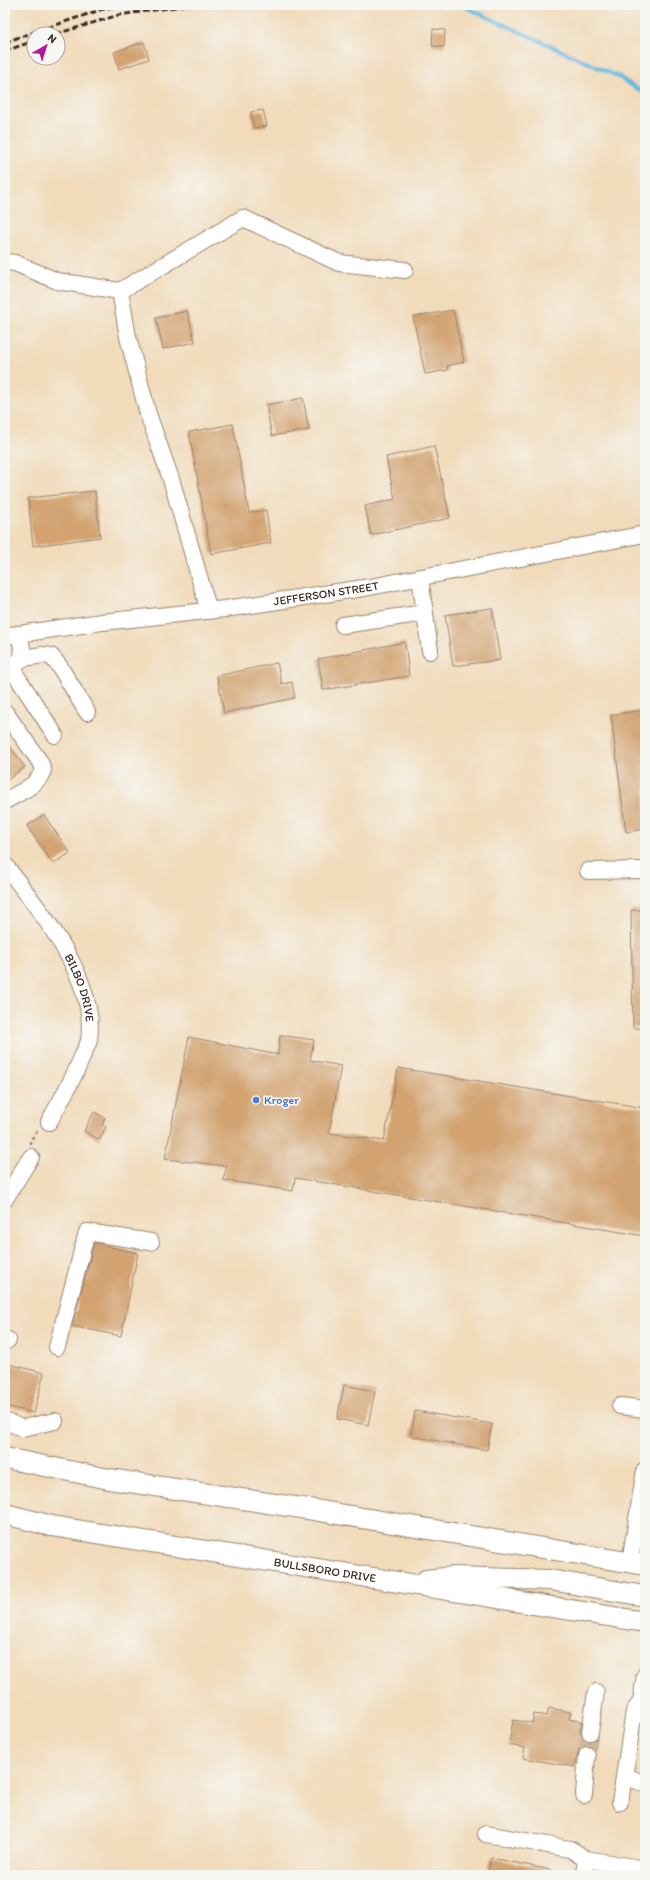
<svg xmlns="http://www.w3.org/2000/svg" width="650" height="1880" font-family="Itim,sans-serif">
  <style>
    .lines { fill: none; stroke-linecap: round; stroke-linejoin: round }
    .stream { stroke: #66b8e1; stroke-width: 4 }
    .building { fill: #d2a371 }
    .minor-tunnel { stroke: #cdb89c; stroke-width: 16; stroke-dasharray: 16 8; stroke-linecap: butt }
    .minor-casing { stroke: #96826c; stroke-width: 18 }
    .major-casing { stroke: #96826c; stroke-width: 22 }
    .path { stroke: #96826c; stroke-width: 2.5; stroke-dasharray: 3 3; stroke-linecap: butt }
    .minor { stroke: #fff; stroke-width: 16 }
    .major { stroke: #fff; stroke-width: 20 }
    .rail { stroke: #3b2a1e; stroke-width: 3; stroke-dasharray: 6 3; stroke-linecap: butt }
    .shop-dot { fill: #3f7fe0; stroke: #f6f6f2; stroke-width: 1.5 }
    .labels { text-anchor: middle; stroke-width: 3.5; stroke-linejoin: round; paint-order: stroke }
    .street-label { font-size: 12px; fill: #3b2a1e; stroke: #f6f6f2 }
    .shop-label { font-size: 12px; fill: #366cbe; stroke: #f6f6f2; text-anchor: start }
  </style>
  <rect width="100%" height="100%" fill="#f6f6f2"/>
  <filter id="ink" filterUnits="userSpaceOnUse"><feTurbulence type="fractalNoise" baseFrequency=".025" numOctaves="2"/><feDisplacementMap in="SourceGraphic" scale="8" xChannelSelector="R" yChannelSelector="G"/><feConvolveMatrix kernelMatrix="1 2 1 2 8 2 1 2 1" color-interpolation-filters="sRGB"/></filter>
  <filter id="wash" filterUnits="userSpaceOnUse"><feTurbulence type="fractalNoise" baseFrequency=".012" numOctaves="4" result="noise"/><feDisplacementMap in="SourceGraphic" scale="16" xChannelSelector="R" yChannelSelector="G"/><feGaussianBlur stdDeviation="0.9" result="paint"/><feColorMatrix in="noise" values="0 0 0 0 0 0 0 0 0 0 0 0 0 0 0 0 0 1.4 0 .05"/><feComposite in="paint" operator="in"/></filter>
  <g filter="url(#wash)">
    <rect width="100%" height="100%" fill="#f1dbbb"/>
    <g class="lines">
      <path class="stream" d="M 461,5 L 619,77 L 645,94"/>
    </g>
    <g id="blocks">
      <g class="building">
        <path d="M 433,29 L 445,30 L 444,47 L 432,46 Z"/>
        <path d="M 144,42 L 149,59 L 119,69 L 114,52 Z"/>
        <path d="M 263,110 L 267,126 L 254,128 L 251,112 Z"/>
        <path d="M 453,310 L 464,362 L 447,366 L 448,370 L 425,374 L 413,317 Z"/>
        <path d="M 187,311 L 195,342 L 163,349 L 156,318 Z"/>
        <path d="M 303,398 L 309,430 L 272,436 L 266,405 Z"/>
        <path d="M 233,424 L 249,513 L 266,510 L 271,543 L 211,554 L 189,432 Z"/>
        <path d="M 434,446 L 450,518 L 371,535 L 365,506 L 395,499 L 386,457 Z"/>
        <path d="M 95,491 L 100,537 L 33,546 L 28,498 Z"/>
        <path d="M 492,608 L 500,660 L 453,666 L 445,615 Z"/>
        <path d="M 405,642 L 409,676 L 323,690 L 318,659 Z"/>
        <path d="M 277,663 L 282,684 L 292,682 L 295,698 L 224,713 L 217,676 Z"/>
        <path d="M 645,710 L 645,829 L 626,832 L 611,715 Z"/>
        <path d="M 5,740 L 25,767 L 5,782 Z"/>
        <path d="M 44,815 L 70,853 L 53,864 L 27,826 Z"/>
        <path d="M 631,910 L 645,910 L 645,1028 L 633,1028 Z"/>
        <path d="M 280,1035 L 314,1040 L 310,1060 L 341,1066 L 329,1133 L 384,1141 L 398,1068 L 645,1108 L 645,1236 L 295,1178 L 293,1191 L 223,1180 L 227,1166 L 165,1159 L 189,1037 L 278,1055 Z"/>
        <path d="M 94,1112 L 105,1118 L 102,1125 L 106,1127 L 99,1140 L 84,1131 Z"/>
        <path d="M 94,1243 L 138,1253 L 121,1336 L 72,1326 Z"/>
        <path d="M 5,1363 L 44,1373 L 34,1413 L 5,1406 Z"/>
        <path d="M 344,1385 L 375,1391 L 368,1425 L 337,1419 Z"/>
        <path d="M 415,1411 L 492,1424 L 487,1450 L 411,1436 Z"/>
        <path d="M 549,1708 L 571,1712 L 569,1719 L 582,1722 L 580,1730 L 584,1739 L 589,1741 L 597,1738 L 595,1750 L 587,1746 L 579,1749 L 575,1767 L 523,1758 L 525,1748 L 509,1745 L 513,1720 L 532,1723 L 534,1714 L 547,1716 Z"/>
        <path d="M 491,1858 L 551,1870 L 550,1875 L 487,1875 Z"/>
      </g>
    </g>
  </g>
  <g filter="url(#ink)">
    <use href="#blocks" fill-opacity="0" stroke="#96826c" stroke-width="1"/>
    <g class="lines">
      <path class="minor-tunnel" d="M 587,1755 L 590,1732"/>
      <g class="minor-casing">
        <g id="minor">
          <path d="M 5,262 L 15,263 L 57,281 L 120,291"/>
          <path d="M 420,577 L 430,651"/>
          <path d="M 209,611 L 171,479 L 148,414 L 128,337 L 120,291 L 243,218 L 339,263 L 405,270"/>
          <path d="M 343,625 L 425,613"/>
          <path d="M 19,634 L 24,658 L 17,662 L 15,667 L 16,675 L 55,735"/>
          <path id="s1" d="M 5,636 L 102,622 L 225,609 L 370,587 L 645,534"/>
          <path d="M 24,658 L 42,655 L 51,656 L 60,667 L 87,712"/>
          <path d="M 5,712 L 40,762 L 43,770 C 37,787 20,792 5,801"/>
          <path id="s2" d="M 5,865 C 39,910 98,979 89,1040 C 88,1045 84,1051 82,1057 C 73,1080 61,1100 49,1122"/>
          <path d="M 588,871 L 645,870"/>
          <path d="M 5,1199 L 31,1157"/>
          <path d="M 5,1342 L 8,1340"/>
          <path d="M 57,1347 L 87,1232 L 151,1242"/>
          <path d="M 620,1406 L 645,1409"/>
          <path d="M 5,1421 L 22,1428 L 55,1421"/>
          <path d="M 630,1562 L 645,1470"/>
          <path d="M 645,1675 L 641,1702 L 634,1711 L 625,1771 L 628,1777 L 645,1784"/>
          <path d="M 590,1732 L 596,1692"/>
          <path d="M 584,1795 L 587,1755"/>
          <path d="M 620,1802 L 625,1771"/>
          <path d="M 486,1834 L 570,1849 L 586,1859"/>
          <path d="M 584,1875 L 586,1859 L 645,1869"/>
        </g>
      </g>
      <g class="major-casing">
        <g id="major">
          <path d="M 5,1458 L 109,1479 L 308,1509 L 645,1565"/>
          <path id="s3" d="M 5,1514 L 52,1526 L 645,1622"/>
          <path d="M 426,1580 L 454,1577 L 550,1580 L 645,1596"/>
        </g>
      </g>
      <path class="path" d="M 30,1144 L 30,1141 L 38,1130"/>
      <use href="#minor" class="minor"/>
      <use href="#major" class="major"/>
      <g class="rail">
        <path d="M 56,34 L 119,15 L 189,5"/>
        <path d="M 5,42 L 103,9 L 121,5"/>
        <path d="M 5,51 L 34,41"/>
      </g>
    </g>
  </g>
  <circle class="shop-dot" cx="256" cy="1100" r="4"/>
  <g class="labels">
    <g class="street-label">
      <text dy="4" stroke="none"><textPath href="#s1" startOffset="324">JEFFERSON STREET</textPath></text>
      <text dy="4" stroke="none"><textPath href="#s2" startOffset="145">BILBO DRIVE</textPath></text>
      <text dy="4" stroke="none"><textPath href="#s3" startOffset="325">BULLSBORO DRIVE</textPath></text>
    </g>
    <g class="shop-label">
      <text x="264" y="1104">Kroger</text>
    </g>
  </g>
  <rect width="650" height="1880" fill="none" stroke="#f6f6f2" stroke-width="20"/>
  <g transform="translate(46 46) rotate(39)"><circle r="19" fill="#f6f6f2" stroke="#aba49d"/>
  <path d="M0-3L7 15L0 10L-7 15Z" fill="#b5179e"/>
  <text y="-6" font-size="11" font-weight="bold" text-anchor="middle" fill="#3b2a1e">N</text>
  </g>
</svg>
